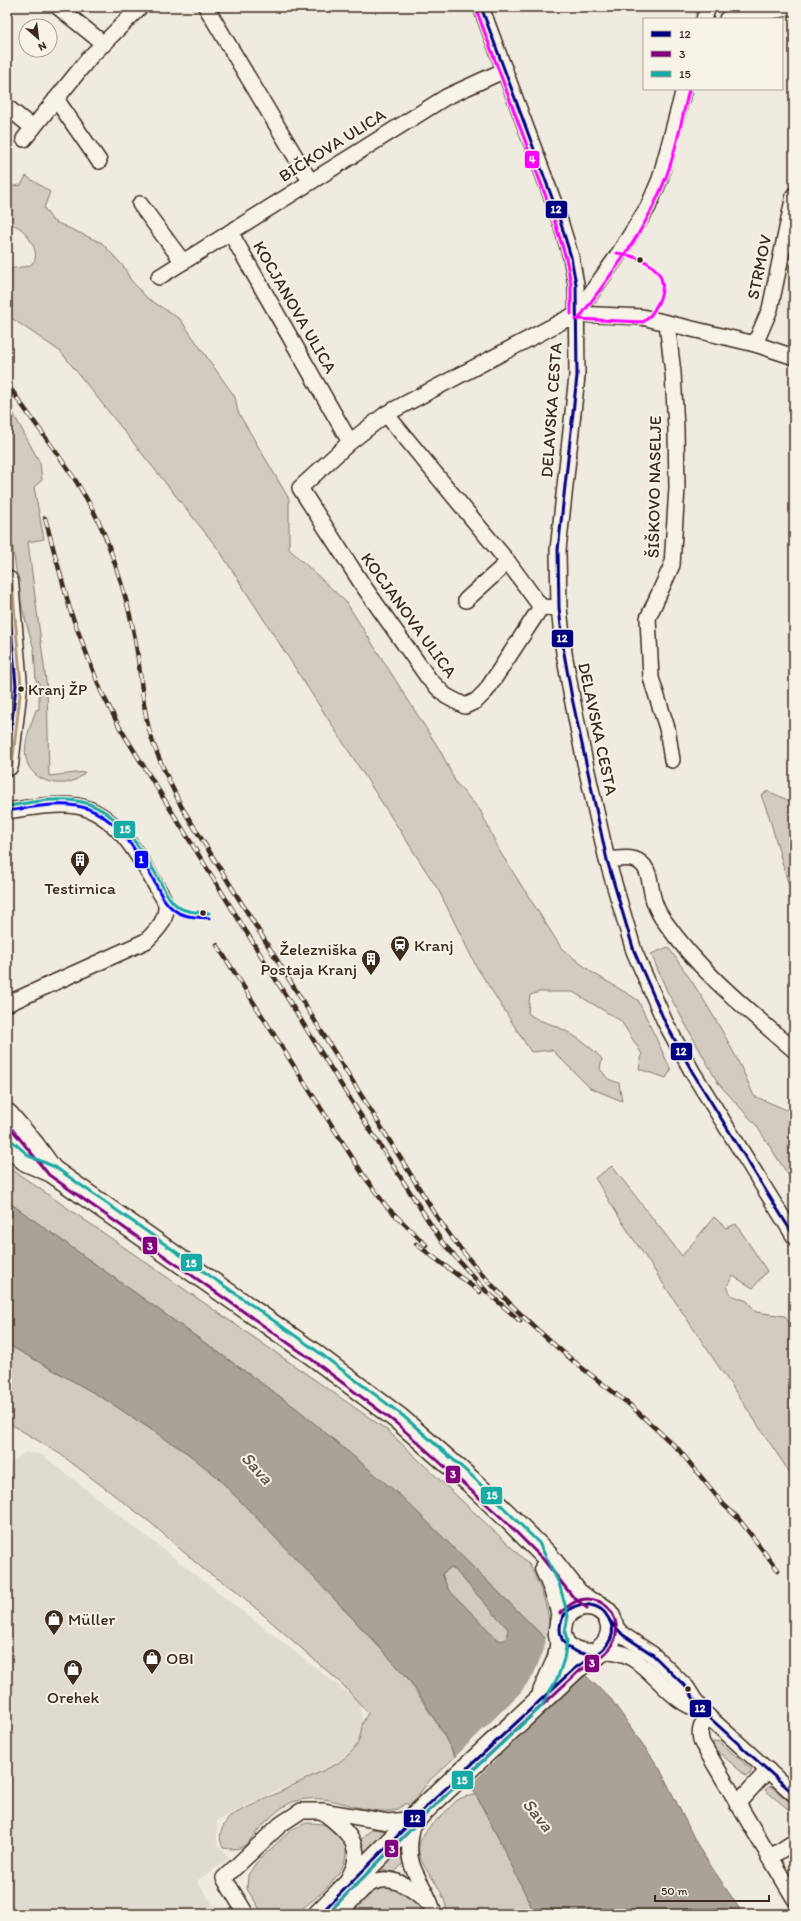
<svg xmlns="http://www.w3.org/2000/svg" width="801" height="1921" font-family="Itim,sans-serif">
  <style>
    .built { fill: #e0dbd0 }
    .green { fill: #d1cbc0; stroke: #867a6f }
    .water { fill: #aaa296; stroke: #7e7266; fill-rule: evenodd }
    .pier { fill: #efebe0 }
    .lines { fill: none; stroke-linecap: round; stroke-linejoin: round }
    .street-casing { stroke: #3b2a1e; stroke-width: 18 }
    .primary-casing { stroke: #3b2a1e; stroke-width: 25 }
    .street { stroke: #f7f3e8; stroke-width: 15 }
    .primary { stroke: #f7f3e8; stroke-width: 22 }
    .rail-casing { stroke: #3b2a1e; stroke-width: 4.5 }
    .rail { stroke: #f7f3e8; stroke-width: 3; stroke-dasharray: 9; stroke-linecap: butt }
    .bus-1-casing { stroke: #f7f3e8; stroke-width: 6 }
    .bus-2-casing { stroke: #f7f3e8; stroke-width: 6 }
    .bus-3-casing { stroke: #f7f3e8; stroke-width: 6 }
    .bus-4-casing { stroke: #f7f3e8; stroke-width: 6 }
    .bus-5-casing { stroke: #f7f3e8; stroke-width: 6 }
    .bus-6-casing { stroke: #f7f3e8; stroke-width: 6 }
    .bus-1 { stroke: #000080; stroke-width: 3 }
    .bus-2 { stroke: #800080; stroke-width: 3 }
    .bus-3 { stroke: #18aaa5; stroke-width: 3 }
    .bus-4 { stroke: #f0f; stroke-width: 3 }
    .bus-5 { stroke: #00f; stroke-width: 3 }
    .bus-6 { stroke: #b49876; stroke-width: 3 }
    .bus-dot { fill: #3b2a1e; stroke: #f7f3e8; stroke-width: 1.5 }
    .labels { text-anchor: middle; stroke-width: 4; stroke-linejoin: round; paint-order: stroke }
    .bus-label { font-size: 16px; fill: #3b2a1e; stroke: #f7f3e8; text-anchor: start }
    .street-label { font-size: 17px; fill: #3b2a1e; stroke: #f7f3e8 }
    .poi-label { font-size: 17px; fill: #3b2a1e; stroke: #f7f3e8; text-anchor: start }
    .water-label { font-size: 18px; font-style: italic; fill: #625448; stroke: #f7f3e8 }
    .line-badge { stroke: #f7f3e8; stroke-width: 1.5 }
    .badge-label { font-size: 11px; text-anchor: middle; font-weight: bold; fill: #fff }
  </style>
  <rect width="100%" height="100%" fill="#efebe0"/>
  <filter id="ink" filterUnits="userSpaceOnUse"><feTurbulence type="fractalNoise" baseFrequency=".025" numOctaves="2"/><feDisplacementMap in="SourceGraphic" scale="8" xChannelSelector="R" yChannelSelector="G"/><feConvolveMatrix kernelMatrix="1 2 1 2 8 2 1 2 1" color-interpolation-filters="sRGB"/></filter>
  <g filter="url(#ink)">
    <path class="built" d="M 26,1452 L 42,1455 L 358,1701 L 371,1752 L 274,1792 L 217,1821 L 217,1843 L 229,1859 L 197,1881 L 219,1914 L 14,1914 L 7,1904 L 7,1466 Z"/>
    <g class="green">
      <path d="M 26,176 L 50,192 L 44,208 L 53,221 L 102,243 L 124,267 L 130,279 L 147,298 L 180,319 L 235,397 L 238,412 L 289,499 L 289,549 L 346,602 L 441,752 L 456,783 L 480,810 L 500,852 L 562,949 L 593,973 L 638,1000 L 671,1070 L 666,1078 L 639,1069 L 642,1054 L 621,1021 L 573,992 L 540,992 L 530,995 L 528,1013 C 538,1021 543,1021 553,1025 C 569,1031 591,1046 602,1059 L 600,1069 L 608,1079 L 619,1083 L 622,1101 L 590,1088 L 552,1050 L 531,1052 L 476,966 L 439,891 L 219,550 L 61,352 L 7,315 L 7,271 C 14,266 21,268 28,266 C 45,259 29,236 21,229 C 17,226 12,224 7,222 L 7,187 L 21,185 Z"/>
      <path d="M 7,402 L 40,463 L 42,480 L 34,487 L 44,539 L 28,542 L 47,689 L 49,776 L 85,772 C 70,792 30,784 26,758 C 23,742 31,725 36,710 L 39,709 L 39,682 L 36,681 L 34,649 L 22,608 L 7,512 Z"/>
      <path d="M 768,791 L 794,803 L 794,904 L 769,816 L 761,795 Z"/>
      <path d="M 668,947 C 701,993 732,1043 754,1096 L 794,1113 L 794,1184 L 756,1125 L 718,1083 L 667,991 L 651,954 Z"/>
      <path d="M 7,1166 L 387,1430 L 530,1565 C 542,1591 552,1613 549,1642 L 403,1498 L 296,1408 L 7,1201 Z"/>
      <path d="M 612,1166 L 682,1256 L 714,1217 L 726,1228 L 736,1224 L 767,1271 L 753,1288 L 733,1276 L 727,1286 L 731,1295 L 747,1301 L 756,1312 L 785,1316 L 794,1331 L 794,1479 L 624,1225 L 595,1178 Z"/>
      <path d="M 7,1344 L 103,1398 L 187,1453 L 215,1475 L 299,1561 L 407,1677 L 441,1730 L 455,1757 L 430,1780 L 409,1807 L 407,1803 C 403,1805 396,1811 391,1811 C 360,1814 332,1793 300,1800 C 280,1804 268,1820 255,1834 C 251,1838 248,1843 244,1846 C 238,1850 230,1849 223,1848 C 217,1834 222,1828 230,1816 L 337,1764 C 346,1757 356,1750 359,1740 C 363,1727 360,1726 368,1713 L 342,1684 L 234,1589 L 204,1570 L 151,1523 L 60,1454 L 9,1423 L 7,1420 Z"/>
      <path d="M 450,1568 L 455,1570 L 508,1629 L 506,1639 L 502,1641 L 497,1639 L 448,1589 L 442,1574 Z"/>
      <path d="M 719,1741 L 752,1770 L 750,1774 L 746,1776 L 713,1747 L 713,1742 Z"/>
      <path d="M 770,1786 L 794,1805 L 794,1814 L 765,1790 Z"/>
      <path d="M 476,1795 L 508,1857 L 535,1914 L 447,1914 C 444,1870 389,1859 441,1816 C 456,1803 454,1797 476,1795 Z"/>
      <path d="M 306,1823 C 321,1823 332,1824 341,1837 C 361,1866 316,1897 297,1913 L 294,1910 L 290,1914 L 263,1914 L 247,1889 L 248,1875 L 256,1863 L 291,1830 Z"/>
      <path d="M 372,1829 L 386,1831 L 364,1853 L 361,1839 Z"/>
      <path d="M 400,1850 L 403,1864 L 395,1872 L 380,1869 Z"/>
      <path d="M 385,1888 C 400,1890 418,1896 421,1914 L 349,1914 L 374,1891 Z"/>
    </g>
    <path class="water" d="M 7,1201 L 296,1408 L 403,1498 L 549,1642 L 611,1699 L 660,1769 L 699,1848 L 743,1914 L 535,1914 L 491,1823 L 441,1730 L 423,1700 L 407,1677 L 343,1608 L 215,1475 L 187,1453 L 103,1398 L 7,1344 ZM 450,1568 L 455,1570 L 508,1629 L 506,1639 L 502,1641 L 497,1639 L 448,1589 L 442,1574 Z"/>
    <path class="pier" d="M 546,1636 L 581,1675 L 469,1786 L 453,1759 L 519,1694 L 533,1676 L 544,1649 Z"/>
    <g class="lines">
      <g class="street-casing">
        <g id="street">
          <path d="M 58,7 L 104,44"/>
          <path d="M 206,7 L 310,181"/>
          <path d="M 481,7 L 557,211 L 571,257 L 576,284 L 577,376 L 558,550 L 559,608 L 564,653 L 572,698 L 584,758 L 607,860 L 634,951 L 665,1022 L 693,1073 L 794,1236"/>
          <path d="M 704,19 L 708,7"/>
          <path d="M 727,19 L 794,7"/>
          <path d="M 56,99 L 99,161"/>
          <path d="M 7,107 L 33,128"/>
          <path d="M 24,139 L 90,57 L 140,7"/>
          <path d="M 140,204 L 183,262"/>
          <path d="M 230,232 L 350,442"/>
          <path d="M 159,277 L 446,97 L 505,70"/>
          <path d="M 576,314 L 642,317 L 667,323 L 673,373 L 676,429 L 677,488 L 672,565 L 648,618 L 651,678 L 667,728 L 672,760"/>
          <path d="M 667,323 L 755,344 L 770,309 L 794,195"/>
          <path d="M 755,344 L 794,357"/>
          <path d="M 386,414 L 508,562 L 541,607"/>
          <path d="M 466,600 L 508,562"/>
          <path d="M 559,608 L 541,607 L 486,691 L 476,701 L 465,706 L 446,696 L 429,679 L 364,587 L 300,488 L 350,442 L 386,414 L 576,314 L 616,258 L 648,207 L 660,179 L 684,89"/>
          <path d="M 7,811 C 28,808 56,803 77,806 C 114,812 138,854 155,884 C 158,890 165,899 166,905 C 167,921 156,931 146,941 L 9,1003"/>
          <path d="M 607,860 C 621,859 635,855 644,866 C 651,875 650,889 654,901 C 656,907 660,916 665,922 C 700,972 748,1010 794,1050"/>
          <path d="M 610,1621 L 623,1635 L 652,1654 L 687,1688 L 701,1710 L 794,1794"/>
          <path d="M 599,1652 C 645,1644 660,1700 701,1710"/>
          <path d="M 708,1716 C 701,1725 698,1732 702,1743 L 794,1898"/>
          <path d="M 737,1804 L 768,1770"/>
          <path d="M 323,1812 C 338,1824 361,1840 355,1863 C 354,1869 350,1875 347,1881"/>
          <path d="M 769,1858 L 794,1842"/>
          <path d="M 246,1914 L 224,1878 L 281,1824 L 301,1811 L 322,1811 L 388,1822 L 414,1819 C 411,1834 407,1850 412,1865 C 418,1882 430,1896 434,1914"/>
          <path d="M 332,1914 C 345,1909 353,1899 363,1889 C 385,1869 409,1885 427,1902"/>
        </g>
      </g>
      <g class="primary-casing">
        <g id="primary">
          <path d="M 7,582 L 16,686 L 7,765"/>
          <path d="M 7,1115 L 33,1145 L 51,1170"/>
          <path d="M 7,1143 L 26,1160 L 52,1171 L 314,1355 L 399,1419 L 470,1481 L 507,1516 L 547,1556 L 577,1594 L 590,1604"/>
          <path d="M 546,1568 C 553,1583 559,1597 562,1612 C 563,1619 560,1624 560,1631 C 558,1650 581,1657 596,1654"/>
          <path d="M 544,1692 L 559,1658 L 562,1640"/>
          <path d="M 320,1914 L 428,1805 L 575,1668 C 585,1660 603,1653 609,1641 C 623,1613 586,1588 563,1617"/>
        </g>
      </g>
      <use href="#street" class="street"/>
      <use href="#primary" class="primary"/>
      <g class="rail-casing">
        <g id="rail">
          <path d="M 7,383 C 41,435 85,483 107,541 C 118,571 128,603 134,634 C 141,667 141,701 150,733 C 157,758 170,782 181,806 L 439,1220 C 477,1275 525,1321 577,1364"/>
          <path d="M 45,518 L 71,613 L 101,691 L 120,728 L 340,1083 L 442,1242 L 486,1291 L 520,1321"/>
          <path d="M 217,945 L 364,1176 L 386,1206 L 426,1245"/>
          <path d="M 416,1244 L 480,1292"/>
          <path d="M 573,1361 L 630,1405 L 679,1450 L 724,1505 L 738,1518 L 778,1570"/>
        </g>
      </g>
      <use href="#rail" class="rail"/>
      <g class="bus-1-casing">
        <g id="bus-1">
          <path d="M 481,7 L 557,211 L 571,257 L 576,284 L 577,376 L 558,550 L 559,608 L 564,653 L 572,698 L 607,860 L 634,951 L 665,1022 L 693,1073 L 794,1236"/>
          <path d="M 7,582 L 16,686 L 7,765"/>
          <path d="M 610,1621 L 623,1635 L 652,1654 L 687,1688 L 701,1710 L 794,1794"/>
          <path d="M 320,1914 L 428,1805 L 575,1668 C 591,1657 623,1644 609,1619 C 605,1611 598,1606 590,1605 C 553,1599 545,1658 596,1654"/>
        </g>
      </g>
      <g class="bus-2-casing">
        <g id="bus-2">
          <path d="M 7,640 L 11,686 L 7,721"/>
          <path d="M 7,1123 L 49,1175 L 311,1359 L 396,1423 L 504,1520 L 543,1559 L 573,1597 L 587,1608"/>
          <path d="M 327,1914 L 431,1809 L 578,1672 C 589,1664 602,1659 610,1648 C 627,1626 608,1593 580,1600 C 572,1602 566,1608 560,1613"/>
        </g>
      </g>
      <g class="bus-3-casing">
        <g id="bus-3">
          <path d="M 7,806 C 30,803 54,797 77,801 C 115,807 139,845 157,876 C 163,887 168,900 180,908 C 188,913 200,912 209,913"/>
          <path d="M 10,1139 L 29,1156 L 55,1167 L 317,1351 L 402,1415 L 473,1477 L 539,1543 L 559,1583 L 568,1616 L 565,1632 L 567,1641 L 564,1659 L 558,1677 L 541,1707 L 431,1809 L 327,1914"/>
        </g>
      </g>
      <g class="bus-4-casing">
        <g id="bus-4">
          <path d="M 476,9 L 552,213 L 566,258 L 571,284 L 571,314"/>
          <path d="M 580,317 C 608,278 639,240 658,196 C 674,163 680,126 689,90"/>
          <path d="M 576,319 L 643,322 C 650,318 655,309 658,303 C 674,270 643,257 617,253"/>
        </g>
      </g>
      <g class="bus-5-casing">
        <path id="bus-5" d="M 7,811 C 29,808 54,802 77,806 C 113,812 135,848 152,877 C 159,891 165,906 179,913 C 188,918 199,917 209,918"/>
      </g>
      <g class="bus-6-casing">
        <path id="bus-6" d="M 12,766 L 21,686 L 12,582"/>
      </g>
      <use href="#bus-1" class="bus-1"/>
      <use href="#bus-2" class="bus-2"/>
      <use href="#bus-3" class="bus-3"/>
      <use href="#bus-4" class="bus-4"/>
      <use href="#bus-5" class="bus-5"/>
      <use href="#bus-6" class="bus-6"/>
    </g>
  </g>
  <defs>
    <g id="building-pin" transform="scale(1)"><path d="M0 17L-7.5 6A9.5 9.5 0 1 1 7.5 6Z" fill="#3b2a1e" stroke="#f7f3e8"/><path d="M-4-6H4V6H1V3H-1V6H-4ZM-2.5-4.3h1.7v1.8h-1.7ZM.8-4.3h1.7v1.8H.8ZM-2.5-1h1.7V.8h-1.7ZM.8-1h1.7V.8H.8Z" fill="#fff"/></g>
    <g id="station-pin" transform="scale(1)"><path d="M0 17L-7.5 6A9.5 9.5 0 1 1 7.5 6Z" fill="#3b2a1e" stroke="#f7f3e8"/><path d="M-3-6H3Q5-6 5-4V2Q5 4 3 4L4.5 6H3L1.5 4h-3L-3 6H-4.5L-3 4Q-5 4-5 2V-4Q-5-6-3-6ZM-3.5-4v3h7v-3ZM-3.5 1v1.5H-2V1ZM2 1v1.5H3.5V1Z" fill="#fff"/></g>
    <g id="shop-pin" transform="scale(1)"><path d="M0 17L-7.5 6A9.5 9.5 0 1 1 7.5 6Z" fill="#3b2a1e" stroke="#f7f3e8"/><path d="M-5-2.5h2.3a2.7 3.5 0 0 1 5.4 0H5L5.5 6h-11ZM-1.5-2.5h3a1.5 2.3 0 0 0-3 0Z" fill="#fff"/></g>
  </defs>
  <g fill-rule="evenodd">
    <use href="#building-pin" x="80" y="860"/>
    <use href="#station-pin" x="400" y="945"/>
    <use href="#building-pin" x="371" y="959"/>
    <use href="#shop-pin" x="54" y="1619"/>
    <use href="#shop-pin" x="152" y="1658"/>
    <use href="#shop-pin" x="73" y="1669"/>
  </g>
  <g class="bus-dot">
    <circle cx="640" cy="260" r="3.5"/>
    <circle cx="21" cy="689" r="3.5"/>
    <circle cx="203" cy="913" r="3.5"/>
    <circle cx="688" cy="1689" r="3.5"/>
  </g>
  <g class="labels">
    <g class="bus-label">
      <text x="28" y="695">Kranj ŽP</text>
    </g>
    <g class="street-label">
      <text transform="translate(332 145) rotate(-32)" y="6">BIČKOVA ULICA</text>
      <text transform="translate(759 267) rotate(-78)" y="6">STRMOV</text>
      <text transform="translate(295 307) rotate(60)" y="6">KOCJANOVA ULICA</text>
      <text transform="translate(551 410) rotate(-86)" y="6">DELAVSKA CESTA</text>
      <text transform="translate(654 487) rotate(-89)" y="6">ŠIŠKOVO NASELJE</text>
      <text transform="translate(409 615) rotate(54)" y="6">KOCJANOVA ULICA</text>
      <text transform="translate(598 729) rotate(78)" y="6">DELAVSKA CESTA</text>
    </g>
    <g class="poi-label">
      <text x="80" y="894" text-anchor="middle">Testirnica</text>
      <text x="414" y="951">Kranj</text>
      <text x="357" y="955" text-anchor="end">Železniška<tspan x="357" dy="20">Postaja Kranj</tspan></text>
      <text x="68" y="1625">Müller</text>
      <text x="166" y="1664">OBI</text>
      <text x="73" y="1703" text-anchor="middle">Orehek</text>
    </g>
    <g class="water-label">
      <text transform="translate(257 1468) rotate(47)" y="6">Sava</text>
      <text transform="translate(538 1815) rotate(51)" y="6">Sava</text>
    </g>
  </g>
  <g class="line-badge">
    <rect x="524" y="150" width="16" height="19" rx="4" fill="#f0f"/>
    <rect x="545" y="200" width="23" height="19" rx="4" fill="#000080"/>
    <rect x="551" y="629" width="23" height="19" rx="4" fill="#000080"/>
    <rect x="113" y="820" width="23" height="19" rx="4" fill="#18aaa5"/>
    <rect x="134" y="850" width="15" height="19" rx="4" fill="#00f"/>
    <rect x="670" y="1042" width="23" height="19" rx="4" fill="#000080"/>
    <rect x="142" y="1236" width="16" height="19" rx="4" fill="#800080"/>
    <rect x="180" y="1253" width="23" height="19" rx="4" fill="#18aaa5"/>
    <rect x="445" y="1465" width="16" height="19" rx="4" fill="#800080"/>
    <rect x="480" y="1486" width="23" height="19" rx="4" fill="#18aaa5"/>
    <rect x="584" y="1654" width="16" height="19" rx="4" fill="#800080"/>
    <rect x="689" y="1699" width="23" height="19" rx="4" fill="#000080"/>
    <rect x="451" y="1770" width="23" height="20" rx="4" fill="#18aaa5"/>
    <rect x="403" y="1809" width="23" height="19" rx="4" fill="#000080"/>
    <rect x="384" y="1839" width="15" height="19" rx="4" fill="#800080"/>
  </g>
  <g class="badge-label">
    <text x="532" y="163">4</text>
    <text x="556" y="213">12</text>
    <text x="562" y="642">12</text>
    <text x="125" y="833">15</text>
    <text x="141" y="863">1</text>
    <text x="681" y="1055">12</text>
    <text x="150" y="1250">3</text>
    <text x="191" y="1267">15</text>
    <text x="453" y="1478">3</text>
    <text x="492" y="1499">15</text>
    <text x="592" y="1667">3</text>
    <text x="700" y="1712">12</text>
    <text x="462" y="1784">15</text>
    <text x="415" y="1822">12</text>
    <text x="392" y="1853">3</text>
  </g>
  <rect width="801" height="1921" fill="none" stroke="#f7f3e8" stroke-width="24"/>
  <rect x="12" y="12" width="777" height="1897" fill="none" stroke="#3b2a1e" stroke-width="1.5" filter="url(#ink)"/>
  <rect x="643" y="18" width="140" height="72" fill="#f7f3e8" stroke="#aca397"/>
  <rect x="651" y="31" width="20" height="6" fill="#000080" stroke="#aca397"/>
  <text x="679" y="38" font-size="12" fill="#3b2a1e">12</text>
  <rect x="651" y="51" width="20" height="6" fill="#800080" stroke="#aca397"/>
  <text x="679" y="58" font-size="12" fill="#3b2a1e">3</text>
  <rect x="651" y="71" width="20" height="6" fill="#18aaa5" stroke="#aca397"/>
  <text x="679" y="78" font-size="12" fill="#3b2a1e">15</text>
  <g transform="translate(38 38) rotate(152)"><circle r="19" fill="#f7f3e8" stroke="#aca397"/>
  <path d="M0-3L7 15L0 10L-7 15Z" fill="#3b2a1e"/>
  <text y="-6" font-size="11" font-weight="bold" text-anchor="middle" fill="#3b2a1e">N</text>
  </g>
  <path d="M655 1895v6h114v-6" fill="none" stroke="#3b2a1e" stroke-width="2"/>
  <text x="661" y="1895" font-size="12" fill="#3b2a1e" stroke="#f7f3e8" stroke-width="3" paint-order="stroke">50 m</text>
</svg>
